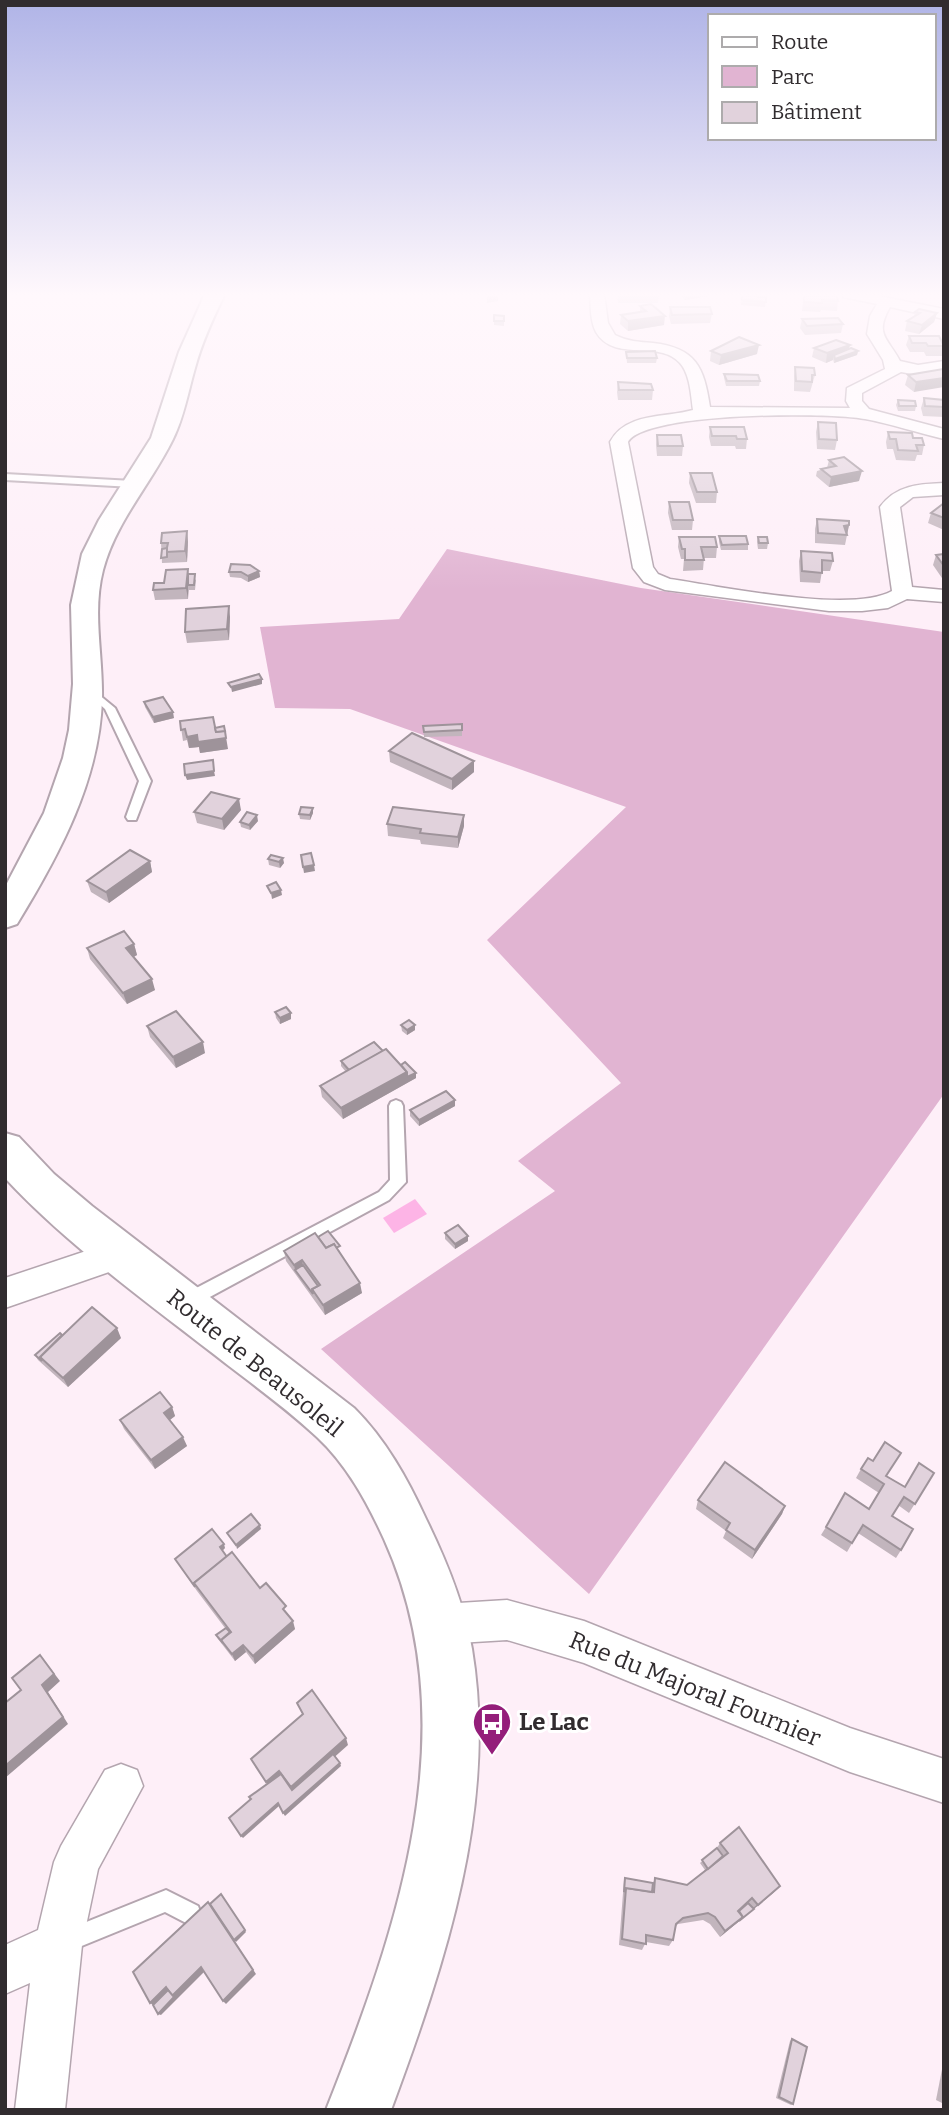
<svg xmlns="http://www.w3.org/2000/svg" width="949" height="2115" font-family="Bitter,serif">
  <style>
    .green { fill: #e1b4d2 }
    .water { fill: #fdb4e6 }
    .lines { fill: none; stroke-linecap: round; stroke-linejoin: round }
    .service-casing { stroke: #b4a5af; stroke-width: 4 }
    .minor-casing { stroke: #b4a5af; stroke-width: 3 }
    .secondary-casing { stroke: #b4a5af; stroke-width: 4 }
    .service { fill: #fff; fill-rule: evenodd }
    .minor { fill: #fff; fill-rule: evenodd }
    .secondary { fill: #fff; fill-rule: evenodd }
    .wall { fill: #c2b5bd }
    .shaded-wall { fill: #9e939a }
    .building { fill: #e1d2dc; stroke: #9e939a; stroke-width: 2 }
    .labels { text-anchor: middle; stroke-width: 6; stroke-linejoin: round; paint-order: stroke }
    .near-street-label { font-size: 24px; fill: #312c2f; stroke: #fff }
    .near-poi-label { font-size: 24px; font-weight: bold; fill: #312c2f; stroke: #fff; text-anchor: start }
  </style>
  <rect width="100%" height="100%" fill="#feeff8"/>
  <path class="green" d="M 447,549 L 641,588 L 944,632 L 944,1094 L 589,1594 L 321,1349 L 555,1191 L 518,1161 L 621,1083 L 487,940 L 626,807 L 350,709 L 275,708 L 260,627 L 399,619 Z"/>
  <path class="water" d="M 415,1199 L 427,1214 L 394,1233 L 383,1218 Z"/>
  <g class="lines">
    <g class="service-casing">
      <g id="service">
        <path d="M 5,474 L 133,481 L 137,484 L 133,487 L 5,480 Z"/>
        <path d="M 98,694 L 115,708 L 151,781 L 136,820 L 128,820 L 126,817 L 139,781 L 105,709 L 95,700 L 87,701 L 82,698 L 83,696 Z"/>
        <path d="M 396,1100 L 401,1102 L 403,1106 L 406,1182 L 389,1200 L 195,1305 L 189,1307 L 183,1305 L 181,1300 L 183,1295 L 379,1192 L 390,1180 L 389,1106 L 391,1102 Z"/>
        <path d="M 166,1890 L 198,1906 L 201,1914 L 198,1922 L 190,1925 L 165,1912 L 67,1952 L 59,1949 L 56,1941 L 59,1933 Z"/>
      </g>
    </g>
    <g class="minor-casing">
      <g id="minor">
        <path d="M 590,294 L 604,294 L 608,323 L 615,335 C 627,341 639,342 653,343 C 696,348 704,367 710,407 L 850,408 L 846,401 L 847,388 L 885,369 L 883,360 L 867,334 L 870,316 L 877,304 L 843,297 L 841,294 L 869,294 L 944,309 L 944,319 L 890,307 C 874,335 888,338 900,361 L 918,365 L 944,361 L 944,371 L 918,375 L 901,372 L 862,393 L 862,401 L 869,409 L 944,429 L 944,439 C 918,433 892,424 865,419 C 829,412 645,412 628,442 L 653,567 L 658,574 L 670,579 C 719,586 851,614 892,591 L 880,507 C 896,485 919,484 944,483 L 944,495 L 913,497 L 900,507 L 912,587 L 944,590 L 944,602 L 907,599 L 888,608 L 862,611 L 829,611 L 665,590 L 644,582 L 633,568 L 610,442 C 626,412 665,418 693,410 C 691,395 690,374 680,363 C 659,339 614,363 596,332 C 590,321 591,306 590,294 Z"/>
        <path d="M 114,1235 L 126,1239 L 131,1249 L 126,1259 L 109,1272 L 5,1308 L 5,1278 L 86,1251 L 102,1239 Z"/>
        <path d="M 507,1600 L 584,1621 L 850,1728 L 944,1759 L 944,1803 L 850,1772 L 584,1663 L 507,1640 L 442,1644 L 428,1638 L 422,1624 L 428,1610 L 442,1604 Z"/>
        <path d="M 121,1764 L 137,1770 L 143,1786 L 98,1869 L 82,1945 L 65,2110 L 15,2110 L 30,1983 L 5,1994 L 5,1945 L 38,1930 L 54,1862 L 61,1846 L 105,1770 Z"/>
      </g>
    </g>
    <g class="secondary-casing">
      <g id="secondary">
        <path d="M 205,294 L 225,294 C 213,318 202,342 195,368 C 188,392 184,417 173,439 C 151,484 116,521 103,570 C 92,612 103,655 102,698 C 100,780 59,855 17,924 L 5,928 L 5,887 L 44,813 L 63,758 L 69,730 L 73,684 L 71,605 L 82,554 L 99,520 L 151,438 L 179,352 Z"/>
        <path d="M 5,1133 L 19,1137 L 54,1174 L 92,1206 L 354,1408 C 386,1440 407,1478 426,1519 C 446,1560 464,1603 472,1649 C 498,1806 445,1964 391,2110 L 326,2110 C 397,1931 469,1727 384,1539 C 367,1502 347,1465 317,1437 C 289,1411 259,1389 229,1366 C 155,1308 69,1247 5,1178 Z"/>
      </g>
    </g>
    <use href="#service" class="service"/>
    <use href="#minor" class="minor"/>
    <use href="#secondary" class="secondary"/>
  </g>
  <g class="wall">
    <path d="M 617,294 L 659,294 L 658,303 L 618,303 Z"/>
    <path d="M 678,294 L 715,294 L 715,295 L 685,300 Z"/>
    <path d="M 742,294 L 766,297 L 765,307 L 741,305 Z"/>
    <path d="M 821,294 L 836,294 L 838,301 L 837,311 L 821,310 L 820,312 L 802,311 L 804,295 L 820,296 Z"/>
    <path d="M 640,306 L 664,325 L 628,331 L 620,324 L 621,315 L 640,312 Z"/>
    <path d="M 670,307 L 712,314 L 710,323 L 671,324 L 669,316 Z"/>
    <path d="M 915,312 L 937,313 L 934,322 L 919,334 L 905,331 L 907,321 L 914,317 Z"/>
    <path d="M 494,315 L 504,316 L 504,326 L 494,325 Z"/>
    <path d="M 802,319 L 843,324 L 841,333 L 805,335 L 800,328 Z"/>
    <path d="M 909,336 L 944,344 L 942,356 L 926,356 L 924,352 L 910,352 L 906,345 Z"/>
    <path d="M 814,348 L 849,349 L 858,351 L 857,355 L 834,363 L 833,360 L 826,363 L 812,357 Z"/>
    <path d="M 711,351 L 757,354 L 719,365 L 710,361 Z"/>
    <path d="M 626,352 L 657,358 L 656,363 L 627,363 Z"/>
    <path d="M 795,367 L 815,375 L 810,392 L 794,391 L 794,376 Z"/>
    <path d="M 944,370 L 914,392 L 905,385 L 908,375 Z"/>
    <path d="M 724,374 L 760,381 L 759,386 L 726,386 L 724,378 Z"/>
    <path d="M 618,382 L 653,390 L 652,400 L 618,400 L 617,392 Z"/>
    <path d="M 924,398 L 944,400 L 944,417 L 923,416 L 921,408 Z"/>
    <path d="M 898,400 L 916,406 L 915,411 L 898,411 L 896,405 Z"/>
    <path d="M 818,422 L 837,440 L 835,450 L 817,449 L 816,432 Z"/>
    <path d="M 710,427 L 747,439 L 746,449 L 736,449 L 735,446 L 711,446 L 709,437 Z"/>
    <path d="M 888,432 L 913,438 L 924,445 L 922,455 L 917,455 L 915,461 L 896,460 L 893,449 L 887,449 L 886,442 Z"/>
    <path d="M 657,435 L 683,446 L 682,456 L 657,456 L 656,445 Z"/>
    <path d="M 829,460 L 859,481 L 829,487 L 816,476 L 817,471 L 827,468 Z"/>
    <path d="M 690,473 L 717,492 L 716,503 L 696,503 L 689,483 Z"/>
    <path d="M 669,502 L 693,520 L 692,530 L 672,530 L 668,513 Z"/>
    <path d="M 944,503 L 944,530 L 928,523 L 931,513 Z"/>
    <path d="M 817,519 L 849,525 L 845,545 L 815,543 L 815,529 Z"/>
    <path d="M 187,531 L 188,542 L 187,562 L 162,563 L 161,543 Z"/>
    <path d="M 719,536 L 748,544 L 748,550 L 721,550 L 719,542 Z"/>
    <path d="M 679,537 L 717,547 L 716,558 L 704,558 L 703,570 L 683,571 L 684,559 L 681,559 L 678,547 Z"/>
    <path d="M 758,537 L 768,543 L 767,549 L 758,549 L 757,542 Z"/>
    <path d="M 801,551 L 833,561 L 830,571 L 822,571 L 820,583 L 800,582 L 799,561 Z"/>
    <path d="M 944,554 L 944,581 L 933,565 L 936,555 Z"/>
    <path d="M 259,571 L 260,577 L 248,582 L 241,578 L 230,577 L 229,572 Z"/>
    <path d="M 188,574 L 196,580 L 195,590 L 189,590 L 188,599 L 155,600 L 153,590 L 164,583 Z"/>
    <path d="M 230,617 L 229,640 L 187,643 L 185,632 Z"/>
    <path d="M 144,702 L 174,718 L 154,723 L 145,707 Z"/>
    <path d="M 180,721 L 216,732 L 228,749 L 200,753 L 199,747 L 189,748 L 187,740 L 183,741 Z"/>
    <path d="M 462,724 L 462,736 L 424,737 L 423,726 Z"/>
    <path d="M 389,751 L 474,772 L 452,790 L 390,762 Z"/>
    <path d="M 241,810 L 224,830 L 197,823 L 194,812 Z"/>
    <path d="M 313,813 L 310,820 L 300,819 L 299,814 Z"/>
    <path d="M 464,815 L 464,826 L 458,848 L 421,844 L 420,840 L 388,836 L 387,824 Z"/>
    <path d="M 258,821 L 250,830 L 241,827 L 240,822 Z"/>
    <path d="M 268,859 L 284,863 L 280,868 L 269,865 Z"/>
    <path d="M 150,861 L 152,872 L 109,903 L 91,892 L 87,881 Z"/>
    <path d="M 134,944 L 137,955 L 134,957 L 155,990 L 127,1004 L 90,959 L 87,948 Z"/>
    <path d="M 275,1012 L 291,1013 L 291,1019 L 280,1024 L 276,1018 Z"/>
    <path d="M 401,1025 L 415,1025 L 415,1030 L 407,1035 L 402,1031 Z"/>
    <path d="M 147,1026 L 205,1053 L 176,1068 L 150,1037 Z"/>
    <path d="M 383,1051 L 401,1065 L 416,1073 L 416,1078 L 343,1119 L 322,1097 L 320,1086 L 346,1072 L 341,1066 L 341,1061 Z"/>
    <path d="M 455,1100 L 455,1106 L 419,1126 L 410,1116 L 410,1110 Z"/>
    <path d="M 445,1233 L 468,1236 L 468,1241 L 455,1249 L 445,1239 Z"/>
    <path d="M 318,1237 L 340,1251 L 339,1252 L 362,1293 L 325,1315 L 286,1261 L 284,1251 Z"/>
    <path d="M 62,1335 L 121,1338 L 68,1387 L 38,1360 L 35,1355 Z"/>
    <path d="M 172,1407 L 175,1416 L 170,1420 L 187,1446 L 155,1469 L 124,1429 L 120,1420 Z"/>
    <path d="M 861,1469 L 887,1476 L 905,1487 L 934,1473 L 909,1513 L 898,1505 L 892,1516 L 901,1550 L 896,1558 L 858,1533 L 847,1552 L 821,1535 L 826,1527 L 869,1509 L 879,1493 L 856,1478 Z"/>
    <path d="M 698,1500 L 785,1506 L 782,1514 L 752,1559 L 723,1538 L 726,1531 L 696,1509 Z"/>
    <path d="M 225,1548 L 222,1551 L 227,1557 L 288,1614 L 295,1629 L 255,1664 L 246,1652 L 235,1661 L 218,1639 L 216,1635 L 225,1628 L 197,1591 L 175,1559 Z"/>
    <path d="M 720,1843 L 780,1886 L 773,1893 L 720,1937 L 710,1924 L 703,1920 L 678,1924 L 675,1927 L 673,1940 L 669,1946 L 646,1942 L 642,1950 L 619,1945 L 624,1880 L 625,1878 L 653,1883 L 655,1878 L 687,1885 L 705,1870 L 700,1863 L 717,1848 Z"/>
    <path d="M 792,2039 L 793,2104 L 791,2105 L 776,2098 L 790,2041 Z"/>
    <path d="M 944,2059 L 944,2104 L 936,2100 Z"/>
  </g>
  <g class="shaded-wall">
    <path d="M 487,294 L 502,294 L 498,296 L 498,301 L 487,303 Z"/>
    <path d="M 686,294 L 715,294 L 715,295 L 685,300 Z"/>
    <path d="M 937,313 L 934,322 L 919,334 L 922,325 Z"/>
    <path d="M 665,316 L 664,325 L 628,331 L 628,321 Z"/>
    <path d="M 759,345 L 757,354 L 719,365 L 721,355 Z"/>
    <path d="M 850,345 L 848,354 L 858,351 L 857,355 L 834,363 L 835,359 L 834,355 L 833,360 L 826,363 L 827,353 Z"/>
    <path d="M 944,378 L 944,387 L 914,392 L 916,382 Z"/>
    <path d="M 862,471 L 859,481 L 829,487 L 831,477 Z"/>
    <path d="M 849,525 L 847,535 L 844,526 Z"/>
    <path d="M 187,531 L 188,542 L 187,562 L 185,551 Z"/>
    <path d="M 188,569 L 189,580 L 188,585 L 188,599 L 186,588 Z"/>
    <path d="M 259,571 L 260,577 L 248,582 L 248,576 Z"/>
    <path d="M 229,606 L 230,617 L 229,640 L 227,629 Z"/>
    <path d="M 262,679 L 262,684 L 232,692 L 231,687 Z"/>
    <path d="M 173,712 L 174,718 L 154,723 L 153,717 Z"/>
    <path d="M 197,735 L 226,737 L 228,749 L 200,753 L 199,747 L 189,748 L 187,737 Z"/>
    <path d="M 474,761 L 474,772 L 452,790 L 452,779 Z"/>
    <path d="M 214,771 L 215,776 L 187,780 L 185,775 Z"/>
    <path d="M 239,799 L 241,810 L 224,830 L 222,819 Z"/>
    <path d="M 313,808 L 313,813 L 310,820 L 310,815 Z"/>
    <path d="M 257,815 L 258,821 L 250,830 L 249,825 Z"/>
    <path d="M 464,815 L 464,826 L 458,848 L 458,837 Z"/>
    <path d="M 283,858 L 284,863 L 280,868 L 279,862 Z"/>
    <path d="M 150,861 L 152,872 L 109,903 L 106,892 Z"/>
    <path d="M 314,865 L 315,871 L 304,873 L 303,867 Z"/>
    <path d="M 281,890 L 282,895 L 272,899 L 271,893 Z"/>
    <path d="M 134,944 L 137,955 L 129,959 L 126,948 Z"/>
    <path d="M 152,979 L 155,990 L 127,1004 L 123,993 Z"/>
    <path d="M 291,1013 L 291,1019 L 280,1024 L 280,1018 Z"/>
    <path d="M 415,1025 L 415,1030 L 407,1035 L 407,1030 Z"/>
    <path d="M 203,1042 L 205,1053 L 176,1068 L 173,1057 Z"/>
    <path d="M 407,1072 L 416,1073 L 416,1078 L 343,1119 L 341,1108 Z"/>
    <path d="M 455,1100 L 455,1106 L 419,1126 L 419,1120 Z"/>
    <path d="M 468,1236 L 468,1241 L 455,1249 L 455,1244 Z"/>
    <path d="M 302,1260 L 304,1271 L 295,1270 L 294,1265 Z"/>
    <path d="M 360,1283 L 362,1293 L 325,1315 L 323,1305 Z"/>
    <path d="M 117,1328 L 121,1338 L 68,1387 L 63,1378 Z"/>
    <path d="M 172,1407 L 175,1416 L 167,1422 L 164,1413 Z"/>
    <path d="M 183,1437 L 187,1446 L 155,1469 L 151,1460 Z"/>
    <path d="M 785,1506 L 782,1514 L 752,1559 L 755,1550 Z"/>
    <path d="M 260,1525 L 261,1529 L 237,1549 L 236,1545 Z"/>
    <path d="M 224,1544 L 225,1548 L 221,1552 L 220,1547 Z"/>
    <path d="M 293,1621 L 295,1629 L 255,1664 L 253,1656 Z"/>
    <path d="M 243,1645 L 246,1652 L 235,1661 L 232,1654 Z"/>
    <path d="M 40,1655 L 60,1681 L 48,1692 L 68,1724 L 5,1778 L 5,1766 Z"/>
    <path d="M 346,1738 L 348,1745 L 294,1793 L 291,1787 Z"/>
    <path d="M 340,1763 L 341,1766 L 285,1816 L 283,1813 Z"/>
    <path d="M 279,1771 L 282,1777 L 269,1788 L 266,1782 Z"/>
    <path d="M 278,1803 L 279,1806 L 243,1838 L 241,1836 Z"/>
    <path d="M 780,1886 L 773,1893 L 720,1937 L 725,1931 Z"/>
    <path d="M 221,1894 L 246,1932 L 236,1942 L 234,1940 Z"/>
    <path d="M 212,1907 L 256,1974 L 226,2004 L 223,2001 Z"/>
    <path d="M 201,1967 L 205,1971 L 161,2015 L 158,2014 L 155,2006 L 150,2003 L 166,1987 Z"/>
  </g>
  <g class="building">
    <path d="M 742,294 L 758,294 L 758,297 L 766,297 L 766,302 L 742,300 Z"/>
    <path d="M 821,294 L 836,294 L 838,301 L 822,300 L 822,303 L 804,302 L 804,295 L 821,296 Z"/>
    <path d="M 651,304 L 665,316 L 628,321 L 621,315 L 646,311 L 640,306 Z"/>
    <path d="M 670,307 L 710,307 L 712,314 L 672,315 Z"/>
    <path d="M 919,309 L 937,313 L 922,325 L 907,321 L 920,313 L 915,312 Z"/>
    <path d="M 494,315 L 504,316 L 504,321 L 494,321 Z"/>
    <path d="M 838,318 L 843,324 L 807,326 L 802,319 Z"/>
    <path d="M 909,336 L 939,336 L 944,346 L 928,346 L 926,343 L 912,343 Z"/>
    <path d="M 739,337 L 759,345 L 721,355 L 711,351 Z"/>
    <path d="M 836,340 L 850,345 L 827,353 L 814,348 Z"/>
    <path d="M 851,348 L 858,351 L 835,359 L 834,355 Z"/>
    <path d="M 655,351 L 657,358 L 627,358 L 626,352 Z"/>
    <path d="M 795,367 L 814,368 L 815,375 L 812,375 L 812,382 L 796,381 Z"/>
    <path d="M 943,369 L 944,370 L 944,378 L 916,382 L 908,375 Z"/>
    <path d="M 724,374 L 758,375 L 760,381 L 727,381 Z"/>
    <path d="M 618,382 L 651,384 L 653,390 L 619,390 Z"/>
    <path d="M 924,398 L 944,400 L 944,407 L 925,406 Z"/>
    <path d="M 898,400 L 915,401 L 916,406 L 899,406 Z"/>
    <path d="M 818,422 L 836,423 L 837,440 L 819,439 Z"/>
    <path d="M 710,427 L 744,427 L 747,439 L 737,439 L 736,436 L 712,436 Z"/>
    <path d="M 888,432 L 912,433 L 913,438 L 922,438 L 924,445 L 916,445 L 918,451 L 898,450 L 896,439 L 890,439 Z"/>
    <path d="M 657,435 L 681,435 L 683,446 L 658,446 Z"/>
    <path d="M 844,457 L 862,471 L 831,477 L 821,469 L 836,466 L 829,460 Z"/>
    <path d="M 690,473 L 712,473 L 717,492 L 697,492 Z"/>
    <path d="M 669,502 L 689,502 L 693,520 L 673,520 Z"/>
    <path d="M 944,503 L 944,518 L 931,513 Z"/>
    <path d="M 817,519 L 849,521 L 849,525 L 844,526 L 847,535 L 818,533 Z"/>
    <path d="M 187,531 L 185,551 L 166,552 L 168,543 L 161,543 L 162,533 Z"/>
    <path d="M 719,536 L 746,536 L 748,544 L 722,545 Z"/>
    <path d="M 679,537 L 715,537 L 717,547 L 701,547 L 704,560 L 685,560 L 685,549 L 682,549 Z"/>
    <path d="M 758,537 L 767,537 L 768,543 L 759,543 Z"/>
    <path d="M 167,548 L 167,557 L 161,558 L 162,549 Z"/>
    <path d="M 801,551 L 832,553 L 833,561 L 822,560 L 822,573 L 802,571 Z"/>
    <path d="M 944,554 L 944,566 L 936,555 Z"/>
    <path d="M 231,564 L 250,565 L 259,571 L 248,576 L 241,572 L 229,572 Z"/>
    <path d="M 188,569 L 186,588 L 153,590 L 154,583 L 164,583 L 166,570 Z"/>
    <path d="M 188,574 L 195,574 L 194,585 L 188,585 Z"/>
    <path d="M 229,606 L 227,629 L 185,632 L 186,609 Z"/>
    <path d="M 259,674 L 262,679 L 231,687 L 228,683 Z"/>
    <path d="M 163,697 L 173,712 L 153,717 L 144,702 Z"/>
    <path d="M 213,717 L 216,732 L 225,731 L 226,738 L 198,742 L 197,735 L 187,737 L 185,729 L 181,730 L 180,721 Z"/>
    <path d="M 462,724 L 462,730 L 424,732 L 423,726 Z"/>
    <path d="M 224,726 L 225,731 L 216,732 L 215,728 Z"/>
    <path d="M 412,733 L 474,761 L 452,779 L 389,751 Z"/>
    <path d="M 213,760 L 214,771 L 185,775 L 184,764 Z"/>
    <path d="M 211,792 L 239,799 L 222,819 L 194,812 Z"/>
    <path d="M 301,807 L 313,808 L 310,815 L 299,814 Z"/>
    <path d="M 393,807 L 464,815 L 458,837 L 420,833 L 421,829 L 387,824 Z"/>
    <path d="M 247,812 L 257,815 L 249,825 L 240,822 Z"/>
    <path d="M 130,850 L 150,861 L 106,892 L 87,881 Z"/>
    <path d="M 311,853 L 314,865 L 303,867 L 301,855 Z"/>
    <path d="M 271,855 L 283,858 L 279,862 L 268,859 Z"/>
    <path d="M 276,882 L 281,890 L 271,893 L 267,886 Z"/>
    <path d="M 124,931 L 134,944 L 126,948 L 152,979 L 123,993 L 87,948 Z"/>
    <path d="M 286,1007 L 291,1013 L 280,1018 L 275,1012 Z"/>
    <path d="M 176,1011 L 203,1042 L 173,1057 L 147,1026 Z"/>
    <path d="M 409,1020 L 415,1025 L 407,1030 L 401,1025 Z"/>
    <path d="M 374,1042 L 383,1051 L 352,1069 L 349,1070 L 341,1061 Z"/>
    <path d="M 386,1049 L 407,1072 L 341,1108 L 320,1086 Z"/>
    <path d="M 405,1062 L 416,1073 L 407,1077 L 407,1072 L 401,1065 Z"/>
    <path d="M 446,1091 L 455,1100 L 419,1120 L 410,1110 Z"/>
    <path d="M 458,1225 L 468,1236 L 455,1244 L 445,1233 Z"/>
    <path d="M 328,1231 L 340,1246 L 336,1248 L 334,1244 L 326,1248 L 318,1237 Z"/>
    <path d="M 315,1233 L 326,1248 L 334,1244 L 360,1283 L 323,1305 L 312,1289 L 320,1285 L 302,1260 L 294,1265 L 284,1251 Z"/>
    <path d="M 303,1265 L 318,1286 L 312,1289 L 313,1294 L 295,1270 Z"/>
    <path d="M 92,1307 L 117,1328 L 63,1378 L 40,1357 Z"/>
    <path d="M 60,1333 L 62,1335 L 40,1357 L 42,1361 L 35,1355 Z"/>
    <path d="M 160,1392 L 172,1407 L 164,1413 L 183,1437 L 151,1460 L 120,1420 Z"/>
    <path d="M 885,1442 L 901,1453 L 886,1476 L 905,1487 L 919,1463 L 934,1473 L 915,1504 L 904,1497 L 892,1516 L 913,1529 L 901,1550 L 863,1525 L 852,1543 L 826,1527 L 845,1493 L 869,1509 L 884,1484 L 861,1469 L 868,1458 L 873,1461 Z"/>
    <path d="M 725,1462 L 785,1506 L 755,1550 L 726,1530 L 730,1523 L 698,1500 Z"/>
    <path d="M 251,1514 L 260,1525 L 236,1545 L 227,1533 Z"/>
    <path d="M 212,1529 L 224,1544 L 220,1547 L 227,1557 L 194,1583 L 195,1587 L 175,1559 Z"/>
    <path d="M 232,1552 L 260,1588 L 266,1583 L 286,1606 L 283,1609 L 293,1621 L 253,1656 L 243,1645 L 232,1654 L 221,1640 L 231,1632 L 194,1583 Z"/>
    <path d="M 226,1628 L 230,1632 L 221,1640 L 223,1643 L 216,1635 Z"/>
    <path d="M 40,1655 L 54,1674 L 42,1685 L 63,1717 L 5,1766 L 5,1703 L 21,1690 L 12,1678 Z"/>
    <path d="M 312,1690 L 346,1738 L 291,1787 L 279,1771 L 266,1782 L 251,1759 L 303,1714 L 297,1703 Z"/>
    <path d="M 333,1754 L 340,1763 L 283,1813 L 278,1803 L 241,1836 L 229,1818 L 251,1799 L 249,1797 L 281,1774 L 292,1790 Z"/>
    <path d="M 739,1827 L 780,1886 L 758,1905 L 752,1898 L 738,1911 L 743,1917 L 725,1931 L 715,1917 L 708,1913 L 683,1918 L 676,1924 L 673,1940 L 646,1935 L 646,1944 L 622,1939 L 626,1888 L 654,1892 L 655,1878 L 687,1885 L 728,1853 L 720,1843 Z"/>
    <path d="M 717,1848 L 723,1856 L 708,1869 L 702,1860 Z"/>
    <path d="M 625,1878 L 653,1883 L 652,1892 L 626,1888 L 624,1892 Z"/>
    <path d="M 221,1894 L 245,1930 L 234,1940 L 210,1904 Z"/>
    <path d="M 208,1902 L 253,1970 L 223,2001 L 201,1967 L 172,1996 L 166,1987 L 150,2003 L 133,1972 Z"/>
    <path d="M 748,1903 L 754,1909 L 739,1921 L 743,1917 L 739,1911 Z"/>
    <path d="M 168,1990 L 174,1997 L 158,2014 L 153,2005 Z"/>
    <path d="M 792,2039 L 807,2047 L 793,2104 L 779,2097 Z"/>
  </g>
  <linearGradient id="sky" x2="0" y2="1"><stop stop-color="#b0b4e7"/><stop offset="0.5" stop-color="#fff8fc"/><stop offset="1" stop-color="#fff8fc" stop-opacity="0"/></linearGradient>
  <rect width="949" height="590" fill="url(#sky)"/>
  <defs>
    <g id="bus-pin" transform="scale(2.0125)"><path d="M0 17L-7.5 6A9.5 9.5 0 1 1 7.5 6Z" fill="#941e7a" stroke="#fff"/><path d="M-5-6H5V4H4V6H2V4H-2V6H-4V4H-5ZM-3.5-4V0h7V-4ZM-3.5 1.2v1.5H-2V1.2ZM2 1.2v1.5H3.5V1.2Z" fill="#fff"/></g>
  </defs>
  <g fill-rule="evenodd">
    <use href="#bus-pin" x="492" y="1722"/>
  </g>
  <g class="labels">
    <g class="near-street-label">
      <text transform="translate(255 1363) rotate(39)" y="8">Route de Beausoleil</text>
      <text transform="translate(695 1689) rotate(22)" y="8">Rue du Majoral Fournier</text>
    </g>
    <g class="near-poi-label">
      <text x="519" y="1730">Le Lac</text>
    </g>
  </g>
  <rect width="949" height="2115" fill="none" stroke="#312c2f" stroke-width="14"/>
  <rect x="708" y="14" width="228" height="126" fill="#ffffff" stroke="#adabac" stroke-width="2"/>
  <rect x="722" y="37" width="35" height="10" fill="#ffffff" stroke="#adabac" stroke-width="2"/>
  <text x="771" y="49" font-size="21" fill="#312c2f">Route</text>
  <rect x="722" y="66" width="35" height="21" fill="#e1b4d2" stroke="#adabac" stroke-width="2"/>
  <text x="771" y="84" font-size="21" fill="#312c2f">Parc</text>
  <rect x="722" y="102" width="35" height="21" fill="#e1d2dc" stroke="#adabac" stroke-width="2"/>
  <text x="771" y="119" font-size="21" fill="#312c2f">Bâtiment</text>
</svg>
